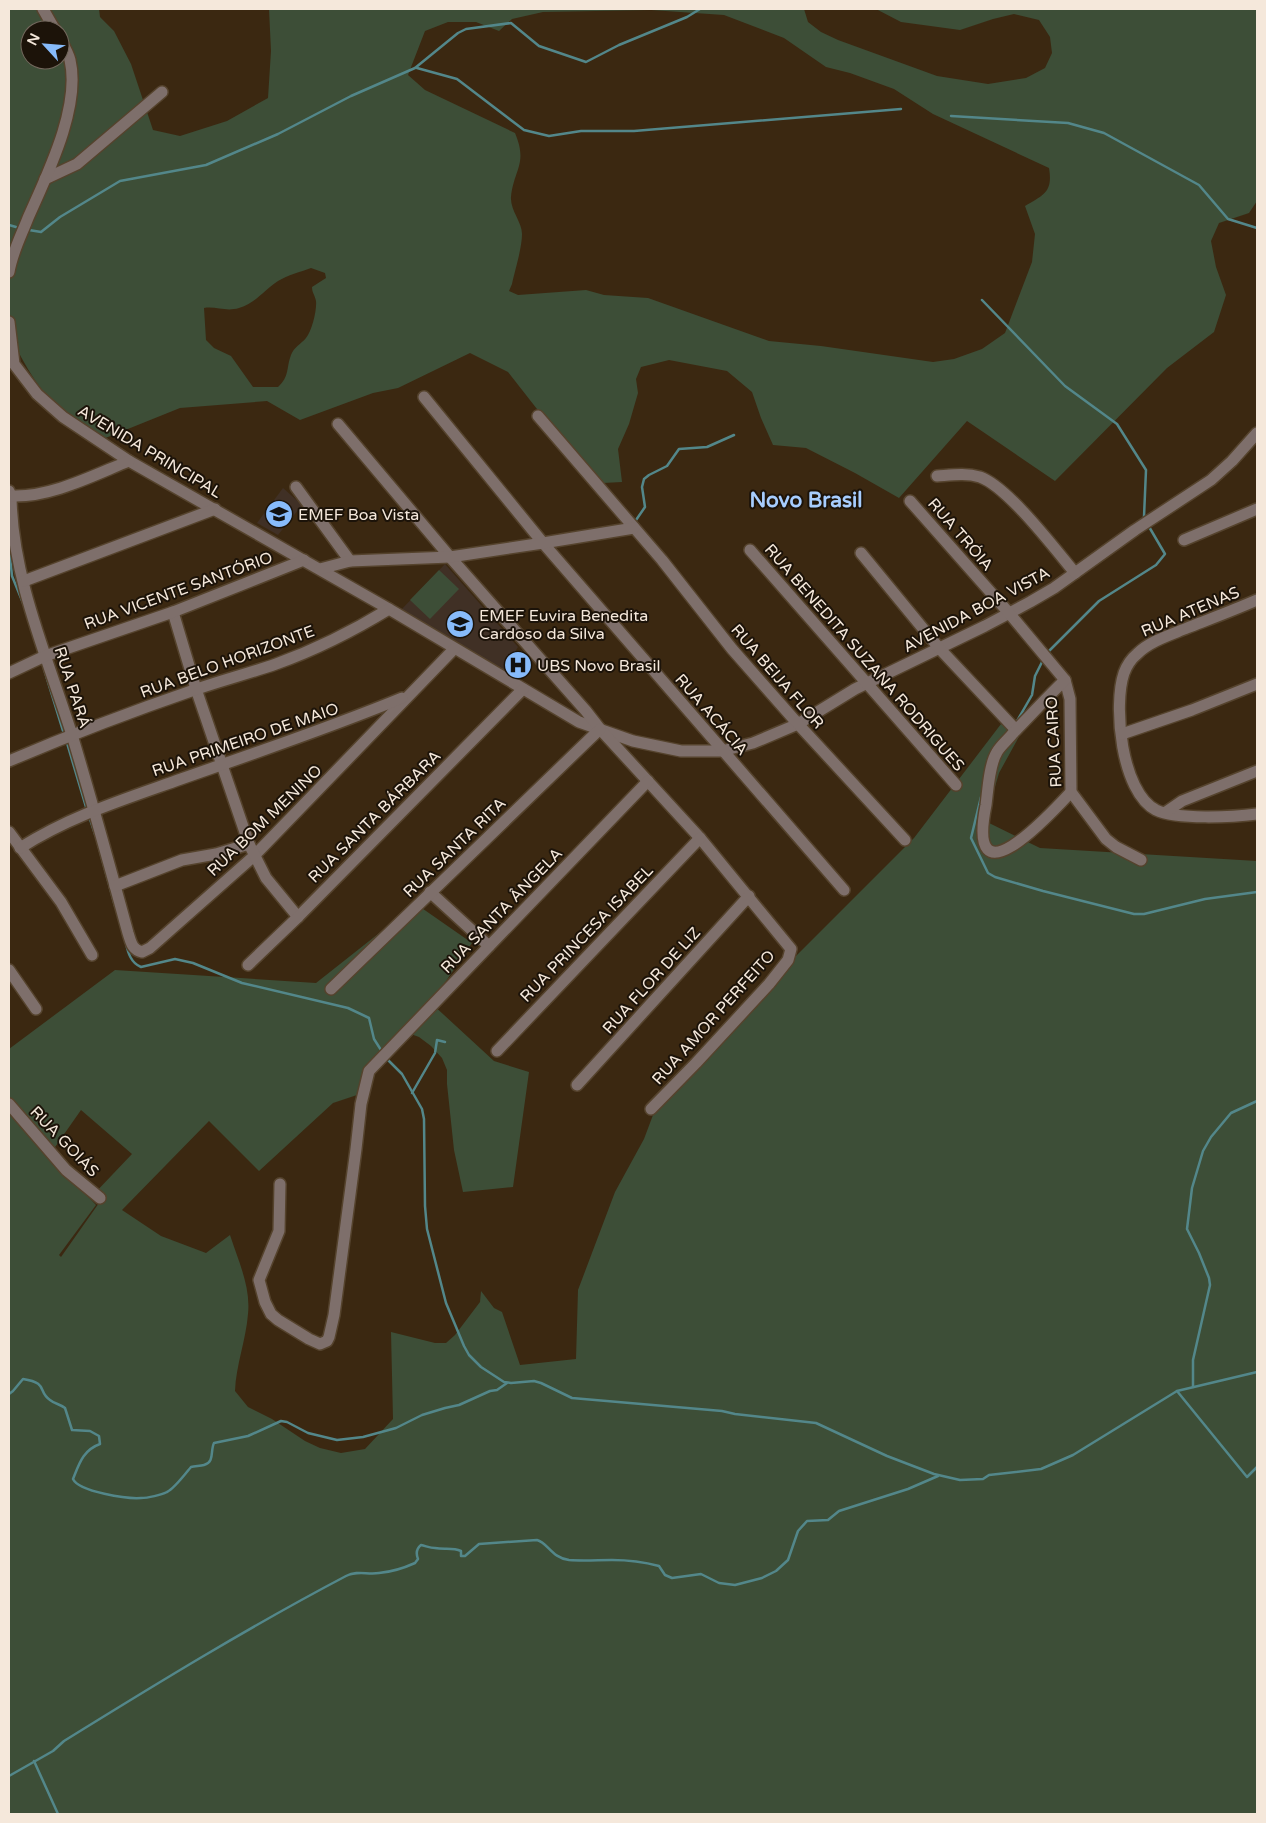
<svg xmlns="http://www.w3.org/2000/svg" width="1266" height="1823" font-family="'Varela Round',sans-serif">
  <style>
    .education { fill: #403025 }
    .green { fill: #3d4e37; fill-rule: evenodd }
    .lines { fill: none; stroke-linecap: round; stroke-linejoin: round }
    .stream { stroke: #53878a; stroke-width: 2.5 }
    .minor-casing { stroke: #55432d; stroke-width: 14 }
    .minor { stroke: #7e6f6b; stroke-width: 11 }
    .labels { text-anchor: middle; stroke-width: 4; stroke-linejoin: round; paint-order: stroke }
    .street-label { font-size: 16px; fill: #f5e8db; stroke: #1c1309 }
    .poi-label { font-size: 16px; fill: #f5e8db; stroke: #1c1309; text-anchor: start }
    .district-label { font-size: 21px; font-weight: bold; fill: #a7cdfe; stroke: #1c1309 }
  </style>
  <rect width="100%" height="100%" fill="#3b2811"/>
  <g class="education">
    <path d="M 283,488 L 302,505 L 278,535 L 257,523 Z"/>
    <path d="M 445,564 L 518,647 L 503,671 L 400,611 Z"/>
  </g>
  <g class="green">
    <path d="M 9,9 L 99,9 L 100,17 L 114,31 L 131,64 L 153,130 L 180,136 L 227,121 L 268,98 L 271,51 L 269,9 L 804,9 L 808,22 L 821,32 L 838,40 L 937,76 L 988,84 L 1026,78 L 1045,68 L 1052,53 L 1050,37 L 1039,20 L 1014,14 L 993,19 L 960,30 L 901,22 L 876,9 L 1257,9 L 1257,201 L 1249,213 L 1219,223 L 1211,241 L 1216,267 L 1226,295 L 1214,332 L 1167,368 L 1055,481 L 967,421 L 899,498 L 855,473 L 806,448 L 773,445 L 761,418 L 752,392 L 727,371 L 669,360 L 641,367 L 636,379 L 638,393 L 629,424 L 618,449 L 622,482 L 603,483 L 555,432 L 508,372 L 470,353 L 398,388 L 373,393 L 300,420 L 267,401 L 180,408 L 103,439 C 93,433 83,428 73,422 C 44,400 23,364 9,332 ZM 651,10 L 724,15 L 784,38 L 826,67 L 850,73 L 894,89 L 933,114 L 1049,168 C 1053,192 1044,195 1025,206 L 1035,234 L 1032,262 L 1005,333 L 982,349 L 954,359 L 933,362 L 821,346 L 769,341 L 648,298 L 604,295 L 586,290 L 518,295 L 509,291 L 512,284 C 515,270 522,248 522,234 C 522,222 510,210 511,197 C 514,169 528,164 515,133 L 425,90 L 408,75 L 425,31 L 448,22 L 476,22 L 499,31 L 512,19 L 543,12 ZM 30,30 L 60,30 L 60,60 L 30,60 ZM 311,268 L 325,273 L 326,278 L 312,287 C 312,293 315,295 316,301 C 317,310 312,331 306,338 C 301,344 294,347 291,355 C 286,368 290,376 278,387 L 253,387 L 231,356 L 214,348 L 206,340 L 204,308 C 216,306 226,312 239,308 C 257,302 263,291 278,281 C 288,275 300,272 311,268 Z"/>
    <path d="M 439,570 L 459,589 L 430,619 L 410,600 Z"/>
    <path d="M 1001,724 L 1021,733 L 999,773 L 985,821 L 1040,848 L 1257,861 L 1257,1814 L 9,1814 L 9,1107 L 34,1139 L 96,1205 L 59,1255 L 61,1257 L 99,1203 L 93,1195 L 132,1154 L 81,1110 L 53,1150 L 9,1103 L 9,1049 L 115,970 L 316,983 L 416,904 L 472,943 L 431,1003 L 494,1061 L 529,1072 L 513,1187 L 463,1192 L 454,1150 L 447,1084 L 447,1070 L 442,1058 L 431,1046 L 419,1037 L 408,1033 L 376,1063 L 360,1094 L 333,1103 L 259,1171 L 209,1121 L 122,1210 L 161,1236 L 206,1253 L 230,1235 C 238,1260 251,1287 248,1314 C 246,1340 236,1365 235,1391 L 248,1407 L 272,1419 L 305,1441 L 320,1448 L 341,1453 L 365,1449 L 393,1419 L 391,1332 L 435,1343 L 446,1343 L 455,1335 L 480,1302 L 481,1291 L 494,1308 L 502,1312 L 520,1365 L 576,1359 L 578,1290 L 615,1192 L 644,1139 L 653,1115 L 645,1107 L 914,838 Z"/>
  </g>
  <g class="lines">
    <g class="stream">
      <path d="M 417,68 L 457,79 L 524,130 L 549,136 L 581,131 L 634,131 L 901,109"/>
      <path d="M 951,116 L 1068,123 L 1104,133 L 1199,185 L 1228,219 L 1257,228"/>
      <path d="M 9,225 L 16,227"/>
      <path d="M 29,230 L 41,232 L 60,217 L 120,181 L 206,165 L 278,134 L 351,96 L 415,68 L 458,33 L 466,29 L 511,23 L 539,46 L 586,62 L 619,45 L 687,17 L 700,9"/>
      <path d="M 982,300 L 1065,386 L 1117,424 L 1146,470 L 1144,517 L 1146,520"/>
      <path d="M 634,523 L 645,507 L 642,487 L 644,479 L 649,475 L 667,466 L 679,449 L 707,447 L 734,435"/>
      <path d="M 9,547 L 12,576 L 23,603"/>
      <path d="M 1047,653 L 1099,601 L 1156,565 L 1165,554 L 1148,525"/>
      <path d="M 44,669 L 63,731"/>
      <path d="M 1017,721 L 1032,695 L 1035,676 L 1043,660"/>
      <path d="M 67,743 L 86,807"/>
      <path d="M 989,758 L 994,747"/>
      <path d="M 981,797 L 971,838 L 988,873 L 995,877 L 1043,891 L 1134,914 L 1144,914 L 1205,899 L 1257,892"/>
      <path d="M 90,819 L 95,834"/>
      <path d="M 98,844 L 115,906"/>
      <path d="M 126,943 C 128,953 131,963 141,967 L 175,959 L 193,963 L 242,983 L 348,1008 L 369,1018 L 374,1039 L 381,1050"/>
      <path d="M 387,1059 L 402,1074 L 422,1109 L 424,1119 L 425,1206 L 427,1229 L 446,1303 L 464,1346 L 469,1355 L 481,1367 L 504,1382 L 511,1383 L 534,1381 L 541,1383 L 572,1398 L 722,1411 L 735,1414 L 816,1423 L 887,1456 L 934,1474 L 960,1480 L 983,1479 L 989,1475 L 1041,1469 L 1073,1455 L 1177,1391 L 1257,1372"/>
      <path d="M 412,1093 L 435,1053 L 437,1040 L 445,1042"/>
      <path d="M 1193,1387 L 1193,1360 L 1210,1285 L 1209,1278 L 1199,1253 L 1187,1229 L 1192,1188 L 1203,1151 L 1211,1137 L 1231,1113 L 1257,1101"/>
      <path d="M 1177,1391 L 1247,1477 L 1257,1467"/>
      <path d="M 9,1394 L 13,1391 L 23,1379 C 49,1383 37,1391 50,1400 C 55,1404 60,1404 65,1408 L 72,1430 L 90,1431 L 99,1436 L 100,1444 C 83,1450 79,1464 73,1479 C 79,1492 128,1499 141,1498 C 148,1498 161,1495 167,1492 C 174,1489 186,1473 191,1467 C 195,1466 200,1466 204,1465 C 215,1462 210,1451 214,1443 L 248,1436 L 281,1421 L 287,1422 L 308,1433 L 337,1440 L 363,1437 L 396,1428 L 422,1415 L 445,1408 L 459,1405 L 490,1391 L 497,1390 L 507,1383"/>
      <path d="M 34,1761 L 58,1814"/>
      <path d="M 9,1776 L 53,1751 L 64,1741 C 156,1684 249,1627 346,1576 C 358,1570 367,1575 379,1573 C 391,1572 404,1568 415,1563 L 418,1559 C 416,1554 416,1549 421,1545 C 426,1546 430,1548 435,1548 C 444,1550 452,1547 461,1551 L 461,1556 L 465,1556 L 479,1544 L 537,1540 C 548,1543 552,1558 569,1560 C 583,1561 598,1560 612,1560 C 628,1560 644,1562 659,1566 L 665,1575 L 672,1578 L 701,1574 L 719,1583 L 735,1585 L 762,1578 L 776,1571 L 788,1560 L 798,1531 L 807,1521 L 828,1520 L 839,1511 L 908,1489 L 938,1476"/>
    </g>
    <g class="minor-casing">
      <g id="minor">
        <path d="M 43,9 L 55,30"/>
        <path d="M 45,179 L 77,164 L 162,92"/>
        <path d="M 9,272 C 12,253 21,236 28,218 C 47,175 81,107 70,60 C 68,52 64,46 60,39"/>
        <path d="M 9,322 L 14,364 L 37,394 L 63,417 L 129,461 L 389,609 L 579,722 L 633,741 L 681,751 L 722,751 L 753,743 L 798,724 L 855,689 L 985,626 L 1030,602 L 1054,588 L 1135,530 L 1211,480 L 1232,461 L 1257,433"/>
        <path d="M 424,397 L 543,543 L 844,890"/>
        <path d="M 538,416 L 662,560 L 732,649 L 798,724 L 905,840"/>
        <path d="M 338,424 L 450,557 L 586,711 L 600,729 L 700,838 L 791,949 L 788,960 L 769,984 L 696,1063 L 651,1109"/>
        <path d="M 937,476 C 952,475 966,473 980,477 C 1008,487 1055,549 1075,573"/>
        <path d="M 296,487 L 350,561"/>
        <path d="M 9,491 L 11,496 C 12,578 48,659 72,735 C 92,801 110,867 128,933 C 131,942 132,950 142,952 L 150,948 L 254,856 L 454,649"/>
        <path d="M 11,496 C 50,498 94,475 129,461"/>
        <path d="M 910,501 L 1009,613 L 1065,680 L 1070,699 L 1071,792 L 1106,839 L 1116,847 L 1141,860"/>
        <path d="M 1184,540 L 1257,509"/>
        <path d="M 750,550 L 956,785"/>
        <path d="M 861,553 L 939,648 L 1016,730"/>
        <path d="M 320,569 L 350,561 L 450,557 L 543,543 L 634,528"/>
        <path d="M 24,581 L 215,509"/>
        <path d="M 1257,600 C 1234,610 1210,619 1187,628 C 1170,635 1150,641 1137,654 C 1131,659 1127,665 1124,673 C 1113,705 1121,792 1156,810 C 1177,820 1233,817 1257,814"/>
        <path d="M 173,612 L 196,689 L 249,844 L 266,878 L 298,917"/>
        <path d="M 9,673 L 45,656 L 173,612 L 304,560"/>
        <path d="M 1065,680 C 1047,697 1031,715 1014,732 C 1009,739 1001,745 997,752 C 989,765 988,790 986,805 C 966,905 1046,819 1071,792"/>
        <path d="M 1122,734 L 1192,710 L 1257,684"/>
        <path d="M 9,761 C 70,735 133,711 197,689 C 223,680 250,673 276,664 C 315,650 353,631 389,609"/>
        <path d="M 1166,812 L 1182,801 L 1257,771"/>
        <path d="M 9,832 L 61,902 L 92,955"/>
        <path d="M 20,848 C 70,816 125,799 181,779 C 255,753 329,728 402,698"/>
        <path d="M 115,886 L 182,860 L 216,854 L 249,844"/>
        <path d="M 430,892 L 489,946"/>
        <path d="M 248,965 L 298,917 L 523,689"/>
        <path d="M 9,970 L 36,1009"/>
        <path d="M 331,989 L 600,729"/>
        <path d="M 497,1051 L 700,838"/>
        <path d="M 577,1085 L 749,896"/>
        <path d="M 9,1104 L 66,1170 L 100,1198"/>
        <path d="M 280,1184 L 279,1231 L 259,1280 L 265,1302 L 271,1314 L 278,1320 L 309,1339 L 320,1344 L 327,1341 L 329,1337 L 334,1315 L 356,1149 L 361,1104 L 369,1071 L 648,781"/>
      </g>
    </g>
    <use href="#minor" class="minor"/>
  </g>
  <defs>
    <g id="school-disc" transform="scale(1.4375)"><circle r="9.5" fill="#87bbfb" stroke="#1c1309"/><path d="M0-5L7-2L0 1L-7-2ZM-4 1L0 2.5L4 1V4Q0 6-4 4Z" fill="#111"/></g>
    <g id="hospital-disc" transform="scale(1.4375)"><circle r="9.5" fill="#87bbfb" stroke="#1c1309"/><path d="M-5-5h3v3.5h4V-5h3V5h-3V1.5h-4V5h-3Z" fill="#111"/></g>
  </defs>
  <g fill-rule="evenodd">
    <use href="#school-disc" x="279" y="514"/>
    <use href="#school-disc" x="460" y="624"/>
    <use href="#hospital-disc" x="518" y="665"/>
  </g>
  <g class="labels">
    <g class="street-label">
      <text transform="translate(150 451) rotate(31)" y="6">AVENIDA PRINCIPAL</text>
      <text transform="translate(961 534) rotate(49)" y="6">RUA TRÓIA</text>
      <text transform="translate(178 590) rotate(-20)" y="6">RUA VICENTE SANTÓRIO</text>
      <text transform="translate(976 609) rotate(-28)" y="6">AVENIDA BOA VISTA</text>
      <text transform="translate(1190 611) rotate(-23)" y="6">RUA ATENAS</text>
      <text transform="translate(865 657) rotate(49)" y="6">RUA BENEDITA SUZANA RODRIGUES</text>
      <text transform="translate(227 661) rotate(-20)" y="6">RUA BELO HORIZONTE</text>
      <text transform="translate(778 676) rotate(49)" y="6">RUA BEIJA FLOR</text>
      <text transform="translate(73 687) rotate(72)" y="6">RUA PARÁ</text>
      <text transform="translate(712 714) rotate(49)" y="6">RUA ACÁCIA</text>
      <text transform="translate(245 739) rotate(-19)" y="6">RUA PRIMEIRO DE MAIO</text>
      <text transform="translate(1053 742) rotate(-93)" y="6">RUA CAIRO</text>
      <text transform="translate(374 816) rotate(-45)" y="6">RUA SANTA BÁRBARA</text>
      <text transform="translate(264 820) rotate(-44)" y="6">RUA BOM MENINO</text>
      <text transform="translate(454 847) rotate(-44)" y="6">RUA SANTA RITA</text>
      <text transform="translate(501 910) rotate(-46)" y="6">RUA SANTA ÂNGELA</text>
      <text transform="translate(586 933) rotate(-46)" y="6">RUA PRINCESA ISABEL</text>
      <text transform="translate(651 980) rotate(-48)" y="6">RUA FLOR DE LIZ</text>
      <text transform="translate(713 1017) rotate(-48)" y="6">RUA AMOR PERFEITO</text>
      <text transform="translate(65 1141) rotate(46)" y="6">RUA GOIÁS</text>
    </g>
    <g class="poi-label">
      <text x="298" y="520">EMEF Boa Vista</text>
      <text x="479" y="621">EMEF Euvira Benedita<tspan x="479" dy="18">Cardoso da Silva</tspan></text>
      <text x="537" y="671">UBS Novo Brasil</text>
    </g>
    <g class="district-label">
      <text x="806" y="507">Novo Brasil</text>
    </g>
  </g>
  <rect width="1266" height="1823" fill="none" stroke="#f5e8db" stroke-width="20"/>
  <g transform="translate(45 45) rotate(296)"><circle r="24" fill="#1c1309" stroke="#73685d"/>
  <path d="M0-4L9 19L0 12L-9 19Z" fill="#87bbfb"/>
  <text y="-8" font-size="14" font-weight="bold" text-anchor="middle" fill="#f5e8db">N</text>
  </g>
</svg>
